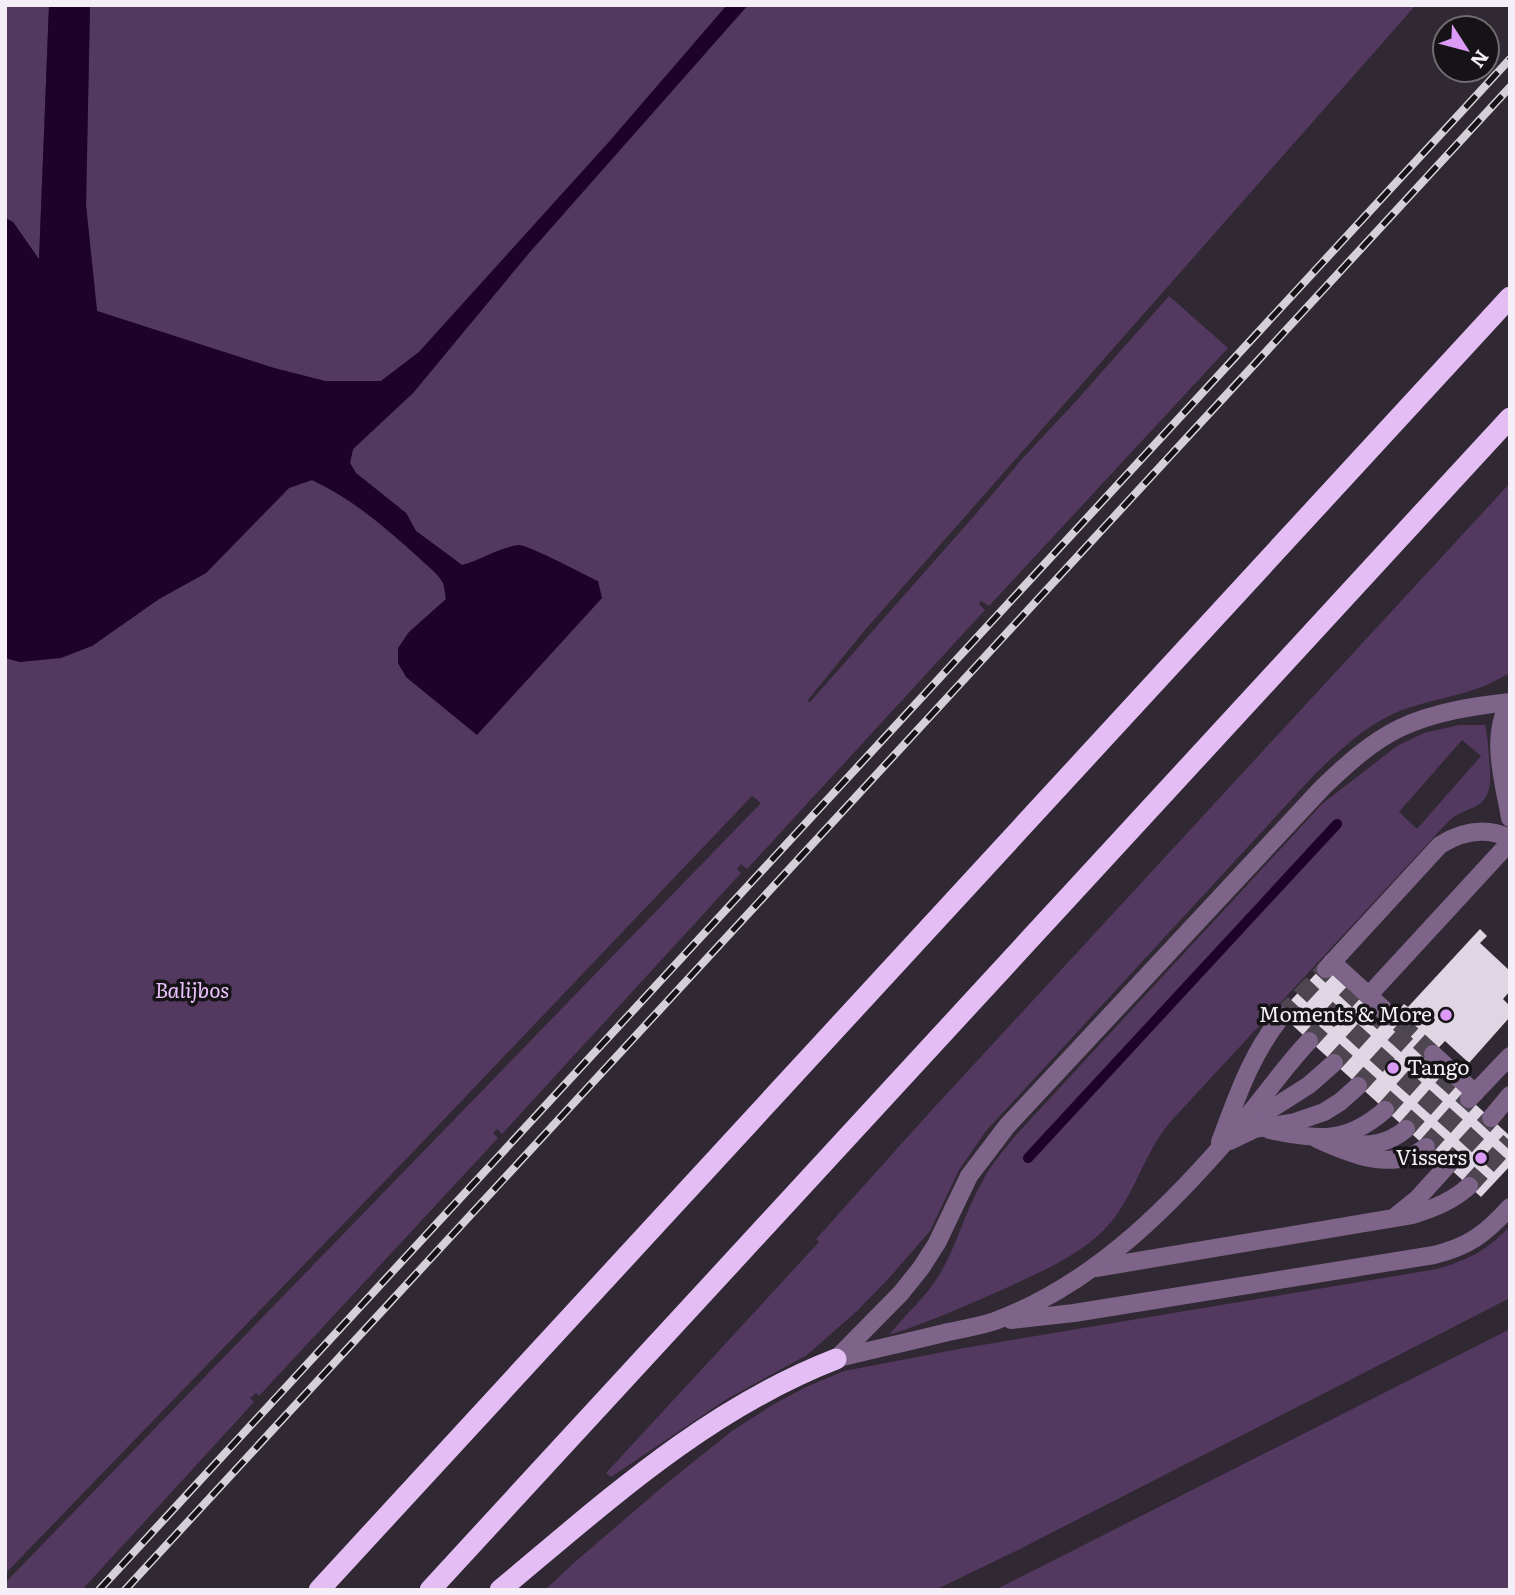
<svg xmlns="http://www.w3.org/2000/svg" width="1515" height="1595" font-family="Literata,serif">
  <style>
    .green { fill: #53385f; fill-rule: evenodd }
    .water { fill: #1f022a }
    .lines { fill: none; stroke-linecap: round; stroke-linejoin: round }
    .stream { stroke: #1f022a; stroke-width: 10 }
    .building { fill: #dfd5e3 }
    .minor-tunnel { stroke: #4d4650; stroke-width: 18; stroke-dasharray: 18 9; stroke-linecap: butt }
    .minor { stroke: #7e6489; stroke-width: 18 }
    .highway { stroke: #e4bdf5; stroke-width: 21 }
    .rail-casing { stroke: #d5d0d7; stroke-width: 8 }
    .rail { stroke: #161317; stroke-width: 5; stroke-dasharray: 16; stroke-linecap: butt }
    .poi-dot { fill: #da9af6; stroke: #161317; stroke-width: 2.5 }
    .labels { text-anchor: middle; stroke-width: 7; stroke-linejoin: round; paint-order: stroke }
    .park-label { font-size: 21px; font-style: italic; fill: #eac1fc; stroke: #161317 }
    .poi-label { font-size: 21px; fill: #f4eff6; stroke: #161317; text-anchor: end }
  </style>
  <rect width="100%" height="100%" fill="#302833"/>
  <g class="green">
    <path d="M 5,5 L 49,5 L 39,261 L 13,222 L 5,218 Z"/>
    <path d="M 90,5 L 727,5 L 608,143 L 419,352 L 381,381 L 325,381 L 274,368 L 97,311 L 86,205 Z"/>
    <path d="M 748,5 L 1416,5 L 865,630 L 807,701 L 810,702 L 974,516 L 1022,459 L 1077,400 L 1169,296 L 1228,348 L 989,606 L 981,601 L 979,604 L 985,610 L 747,869 L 741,864 L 737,869 L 741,873 L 502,1134 L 497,1129 L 493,1133 L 498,1138 L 259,1396 L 256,1393 L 250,1398 L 254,1402 L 82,1590 L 5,1590 L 5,1583 L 761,803 L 752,796 L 411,1154 L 5,1574 L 5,658 L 20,662 L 92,646 L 159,599 L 206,573 L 289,488 L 312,480 C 351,498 385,527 417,556 C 424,563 439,574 443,583 C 445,588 445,595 446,599 L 432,614 L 406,677 L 477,734 L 502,549 L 477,561 L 462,565 L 416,531 L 406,513 L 356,473 L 350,463 L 353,449 L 413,393 L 529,253 Z"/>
    <path d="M 1510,483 L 1510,673 C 1497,680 1484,687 1470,691 C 1448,698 1424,702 1402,710 C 1368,723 1341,749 1315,774 L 986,1131 L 959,1170 L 930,1231 L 890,1277 L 857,1311 L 807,1355 L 727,1399 L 611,1477 L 606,1473 L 819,1242 L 816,1239 L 930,1112 Z"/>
    <path d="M 1459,725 L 1485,725 C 1488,736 1488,747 1489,758 C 1490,773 1494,795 1478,805 C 1464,813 1458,811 1445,825 L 1172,1120 C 1145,1151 1137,1189 1112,1221 C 1085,1254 1042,1271 1004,1289 C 966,1306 929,1322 889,1335 C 906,1313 927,1297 941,1272 C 957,1244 965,1212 981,1184 C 990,1166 1003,1151 1016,1135 L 1322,804 L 1397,746 L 1424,733 ZM 1462,740 L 1481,756 L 1417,829 L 1399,812 Z"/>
    <path d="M 1510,1226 L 1510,1298 L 1018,1550 L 935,1590 L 545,1590 L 576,1561 L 667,1483 L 732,1431 L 774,1404 L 806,1387 L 844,1371 L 964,1348 L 1437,1269 C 1468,1260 1488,1250 1510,1226 Z"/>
    <path d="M 1510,1329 L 1510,1590 L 995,1590 Z"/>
  </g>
  <path class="water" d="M 49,5 L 90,5 L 86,205 L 97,311 L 274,368 L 325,381 L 381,381 L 419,352 L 608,143 L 727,5 L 748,5 L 529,253 L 413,393 L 353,449 L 350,463 L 356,473 L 406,513 L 416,531 L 462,565 C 481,560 498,548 518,545 C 527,544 585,575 598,581 L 602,598 L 477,735 L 406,677 L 398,663 L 398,648 L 409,632 L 446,599 C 445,595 445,588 443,583 C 438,573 425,564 417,556 C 385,527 351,498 312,480 L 289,488 L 206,573 L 159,599 L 92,646 L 61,658 L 20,662 L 5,658 L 5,218 L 13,222 L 39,259 Z"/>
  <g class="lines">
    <path class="stream" d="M 1028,1158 L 1337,824"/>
  </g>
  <path class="building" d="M 1480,929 L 1487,936 L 1480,943 L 1510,971 L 1510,991 L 1503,999 L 1509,1005 L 1509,1018 L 1469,1063 L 1445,1041 L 1427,1060 L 1510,1136 L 1510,1166 L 1481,1197 L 1279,1013 L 1323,966 L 1386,1024 L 1404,1004 L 1408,1007 Z"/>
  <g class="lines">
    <g class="minor-tunnel">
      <path d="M 1282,1016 L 1326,969"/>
      <path d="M 1399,1023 L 1433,1054"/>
      <path d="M 1309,1041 L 1353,993"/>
      <path d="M 1334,1063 L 1377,1016"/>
      <path d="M 1358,1086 L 1408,1031"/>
      <path d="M 1385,1110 L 1428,1062"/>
      <path d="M 1406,1129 L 1449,1081"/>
      <path d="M 1426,1147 L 1469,1099"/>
      <path d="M 1447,1166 L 1491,1118"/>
      <path d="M 1469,1186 L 1510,1141"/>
    </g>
    <g class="minor">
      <path d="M 1510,702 C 1489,736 1504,782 1510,818"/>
      <path d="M 1332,962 L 1392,1017"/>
      <path d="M 1326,969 L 1440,845 C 1462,831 1486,827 1510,838"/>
      <path d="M 1369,995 L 1510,842"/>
      <path d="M 1433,1054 L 1475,1093"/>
      <path d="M 1469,1099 L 1510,1056"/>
      <path d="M 1491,1118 L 1510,1095"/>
      <path d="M 1248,1124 L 1309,1085 L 1334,1063"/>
      <path d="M 1269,1130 C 1318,1139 1345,1145 1385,1110"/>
      <path d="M 1317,1139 C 1350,1154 1394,1173 1426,1147"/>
      <path d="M 1230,1141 L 1255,1129 L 1295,1122 L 1324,1112 L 1340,1102 L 1358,1086"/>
      <path d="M 1220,1142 C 1237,1097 1251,1054 1282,1016"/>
      <path d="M 1348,1144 C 1371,1146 1388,1144 1406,1129"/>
      <path d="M 1397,1215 L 1417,1199 L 1447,1166"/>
      <path d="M 1096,1268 L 1412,1215 C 1433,1209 1453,1201 1469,1186"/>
      <path d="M 1011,1320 L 1074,1313 L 1434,1255 C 1470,1246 1485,1234 1510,1207"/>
      <path d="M 839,1358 C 875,1349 912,1341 948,1332 C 963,1329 980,1326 995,1321 C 1097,1283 1176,1201 1245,1119 C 1267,1093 1286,1065 1309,1041"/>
      <path d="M 836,1359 L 901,1293 L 921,1268 L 937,1243 L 969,1176 L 1007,1126 L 1323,787 C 1346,765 1371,742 1400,728 C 1434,712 1473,706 1510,702"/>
    </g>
    <g class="highway">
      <path d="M 319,1590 L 1510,297"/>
      <path d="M 430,1590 L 1510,418"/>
      <path d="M 500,1590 C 606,1502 705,1410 836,1359"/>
    </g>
    <g class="rail-casing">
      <g id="rail">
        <path d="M 99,1590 L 1510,59"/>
        <path d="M 125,1590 L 1510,87"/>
      </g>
    </g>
    <use href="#rail" class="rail"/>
  </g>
  <g class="poi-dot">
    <circle cx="1446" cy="1015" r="7"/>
    <circle cx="1393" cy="1068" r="7"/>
    <circle cx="1481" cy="1158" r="7"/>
  </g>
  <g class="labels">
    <g class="park-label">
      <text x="192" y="998">Balijbos</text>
    </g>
    <g class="poi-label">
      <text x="1432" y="1022">Moments &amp; More</text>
      <text x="1407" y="1075" text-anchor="start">Tango</text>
      <text x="1467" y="1165">Vissers</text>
    </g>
  </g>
  <rect width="1515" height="1595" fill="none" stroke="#f4eff6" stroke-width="14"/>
  <g transform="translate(1466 49) rotate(126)"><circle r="33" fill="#161317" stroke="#6f6b70" stroke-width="2"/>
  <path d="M0-5L12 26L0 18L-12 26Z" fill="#da9af6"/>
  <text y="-10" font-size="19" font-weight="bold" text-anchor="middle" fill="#f4eff6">N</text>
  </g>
</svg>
